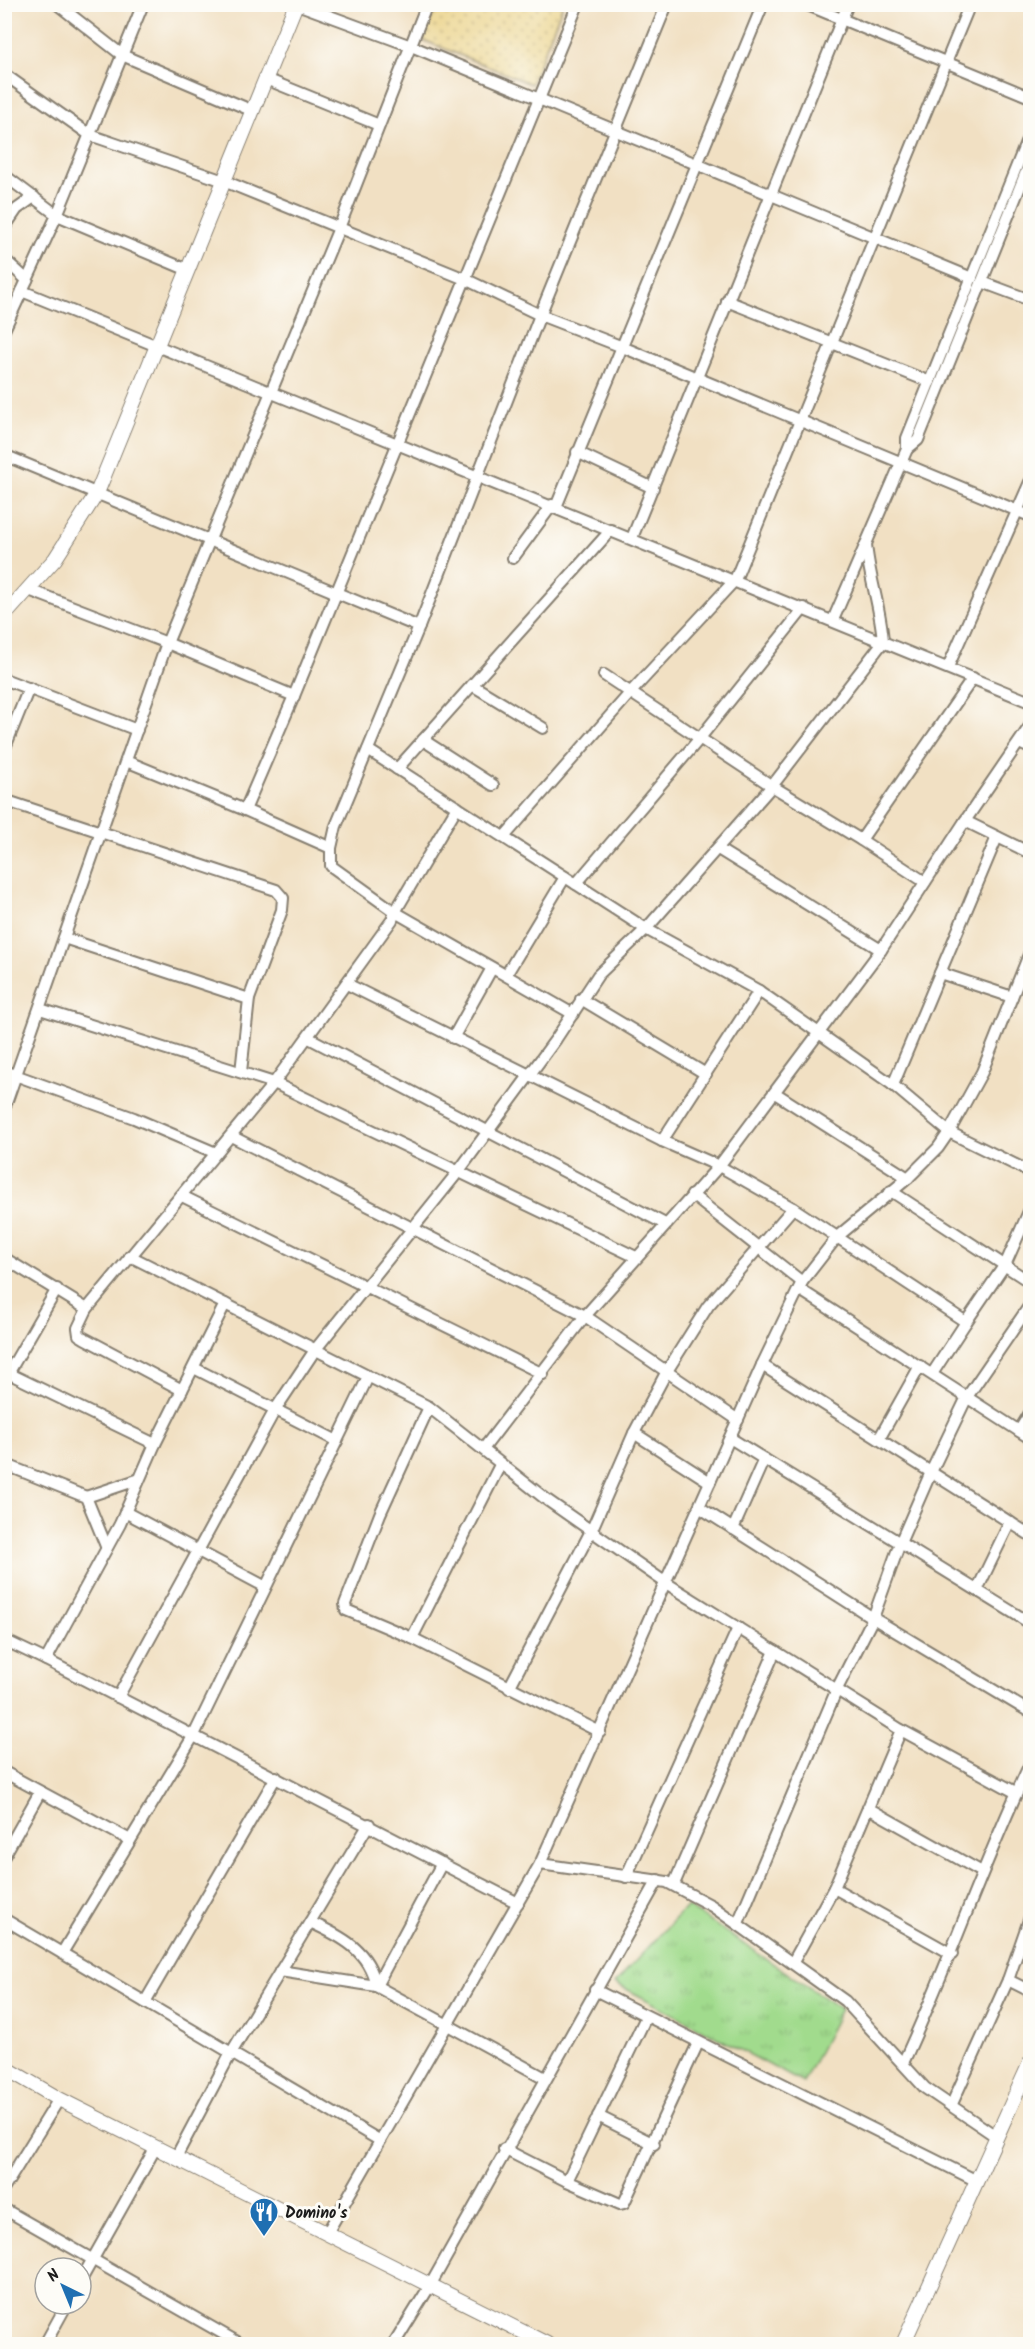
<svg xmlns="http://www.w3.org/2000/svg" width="1035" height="2349" font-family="Kalam,sans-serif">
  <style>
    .grass { fill: url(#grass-tufts); stroke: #5e7c54; stroke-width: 1.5 }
    .sand { fill: url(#sand-dots); stroke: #857b5d; stroke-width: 1.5 }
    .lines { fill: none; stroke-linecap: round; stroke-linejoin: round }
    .street-casing { stroke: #867e70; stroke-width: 14 }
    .secondary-casing { stroke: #867e70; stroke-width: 16 }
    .street { stroke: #fff; stroke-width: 10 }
    .secondary { stroke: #fff; stroke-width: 14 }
    .labels { text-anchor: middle; stroke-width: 6; stroke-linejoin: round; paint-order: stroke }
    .poi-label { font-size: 16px; font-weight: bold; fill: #1c1c1c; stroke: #fdfcf7; text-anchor: start }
  </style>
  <defs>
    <pattern id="grass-tufts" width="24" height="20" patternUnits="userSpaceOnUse" patternTransform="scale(1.5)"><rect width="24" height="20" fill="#a1db8d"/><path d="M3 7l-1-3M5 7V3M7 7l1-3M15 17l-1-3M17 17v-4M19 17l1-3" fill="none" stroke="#8abb79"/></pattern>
    <pattern id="sand-dots" width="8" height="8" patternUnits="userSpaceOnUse" patternTransform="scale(1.5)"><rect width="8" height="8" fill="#eeda9e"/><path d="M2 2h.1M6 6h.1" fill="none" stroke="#ccba88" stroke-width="1.8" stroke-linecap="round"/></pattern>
  </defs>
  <rect width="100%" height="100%" fill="#fdfcf7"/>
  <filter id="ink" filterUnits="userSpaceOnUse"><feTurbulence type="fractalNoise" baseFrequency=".0167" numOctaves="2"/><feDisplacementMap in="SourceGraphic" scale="12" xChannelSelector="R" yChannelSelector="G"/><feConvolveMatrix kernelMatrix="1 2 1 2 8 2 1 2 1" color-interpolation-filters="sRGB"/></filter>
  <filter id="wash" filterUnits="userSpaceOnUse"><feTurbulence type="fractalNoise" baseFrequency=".008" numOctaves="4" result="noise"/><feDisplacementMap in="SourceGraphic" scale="24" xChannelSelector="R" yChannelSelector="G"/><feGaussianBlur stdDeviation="1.35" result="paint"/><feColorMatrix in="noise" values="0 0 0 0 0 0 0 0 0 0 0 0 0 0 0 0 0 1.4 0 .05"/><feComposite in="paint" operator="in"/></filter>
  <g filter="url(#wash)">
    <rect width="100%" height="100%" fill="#f1e0c3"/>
    <path class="grass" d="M 687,1906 L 841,2009 L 803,2083 L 615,1983 Z"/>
    <path class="sand" d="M 437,5 L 437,4 L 563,5 L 531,84 L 423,40 Z"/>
  </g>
  <g filter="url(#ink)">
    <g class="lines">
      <g class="street-casing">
        <g id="street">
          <path d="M 57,4 L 122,55 L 253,111"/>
          <path d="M 297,4 L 411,46 L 972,278"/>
          <path d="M 805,4 L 1030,97"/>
          <path d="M 4,74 L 90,135 L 224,181 L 465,279 L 540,315 L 620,346 L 1030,516"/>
          <path d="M 266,79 L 379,125"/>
          <path d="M 4,175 L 57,215 L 188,270"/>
          <path d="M 4,228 L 17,209 L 34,197"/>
          <path d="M 4,259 L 27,280"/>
          <path d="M 982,282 L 1030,300"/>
          <path d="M 22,291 L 1030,702"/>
          <path d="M 727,301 L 930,382"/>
          <path d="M 4,330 L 57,215 L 143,4"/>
          <path d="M 907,449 L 918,440 L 1030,162"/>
          <path d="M 577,452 L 653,488"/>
          <path d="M 4,455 L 419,627"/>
          <path d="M 556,507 L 763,4"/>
          <path d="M 632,538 L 848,4"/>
          <path d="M 513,558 L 552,505"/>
          <path d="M 29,590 L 167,643 L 294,696"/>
          <path d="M 833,620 L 907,449 L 907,438 L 1030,133"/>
          <path d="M 948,667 L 1030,482"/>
          <path d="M 604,675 L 772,786 L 861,840 L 973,678"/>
          <path d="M 4,679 L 137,730"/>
          <path d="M 472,685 L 543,728"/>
          <path d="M 423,740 L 493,785"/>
          <path d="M 1019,743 L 1030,748"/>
          <path d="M 4,750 L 29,688"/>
          <path d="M 368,750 L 646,929 L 759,991 L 893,1085 L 949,1132 L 1030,1172"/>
          <path d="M 126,761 L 245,810 L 294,696 L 578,4"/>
          <path d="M 397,769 L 611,530"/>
          <path d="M 4,800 L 276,890 L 283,898 L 282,910 L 249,999 L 241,1072"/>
          <path d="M 457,807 L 395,912 L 573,1014"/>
          <path d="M 245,810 L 331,848"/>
          <path d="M 965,821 L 1030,853"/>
          <path d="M 504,837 L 630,693 L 735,580 L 970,4"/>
          <path d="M 861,840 L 925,882"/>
          <path d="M 718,849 L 881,950"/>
          <path d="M 576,884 L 700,738 L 804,608"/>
          <path d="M 64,938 L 249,999"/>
          <path d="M 940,973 L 1012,997"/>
          <path d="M 506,975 L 565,877"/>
          <path d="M 347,984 L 662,1141 L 719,1166 L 881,950 L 965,821 L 1030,726"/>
          <path d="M 581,999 L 706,1074"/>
          <path d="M 40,1009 L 274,1083 L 636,1257"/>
          <path d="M 309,1038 L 665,1224"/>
          <path d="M 453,1038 L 492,968"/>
          <path d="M 4,1071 L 134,1118 L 216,1153"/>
          <path d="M 893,1085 L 997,837"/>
          <path d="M 775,1093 L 908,1178"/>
          <path d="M 4,1109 L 167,643 L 339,228 L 427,4"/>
          <path d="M 231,1136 L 585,1316 L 738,1420"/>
          <path d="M 662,1141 L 759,991"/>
          <path d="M 891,1191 L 1030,1282"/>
          <path d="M 692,1195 L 802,1282"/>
          <path d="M 182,1196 L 543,1374"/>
          <path d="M 130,1256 L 429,1407 L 547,1500 L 666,1583 L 901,1730 L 1017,1793"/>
          <path d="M 4,1258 L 87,1309"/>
          <path d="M 799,1289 L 1030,1438"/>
          <path d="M 966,1322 L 1006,1263 L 1030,1209"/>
          <path d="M 762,1365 L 1030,1535"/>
          <path d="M 194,1368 L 337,1441"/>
          <path d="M 8,1373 L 155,1444"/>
          <path d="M 5,1379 L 57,1289"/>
          <path d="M 182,1390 L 84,1338 L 79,1335 L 78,1328 L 87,1309 L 274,1083 L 392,920 L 395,912 L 331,866 L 331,848 L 336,826 L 419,627 L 540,315 L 667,4"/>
          <path d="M 429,1407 L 380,1514 L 345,1604 L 346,1610 L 412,1638 L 600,1732"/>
          <path d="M 1019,1431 L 1030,1413"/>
          <path d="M 634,1433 L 710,1482"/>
          <path d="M 730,1438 L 1030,1623"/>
          <path d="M 879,1439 L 920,1366"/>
          <path d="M 484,1448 L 585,1316 L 719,1166 L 793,1208 L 966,1322 L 932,1374"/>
          <path d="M 4,1464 L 86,1497 L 106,1546"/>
          <path d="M 86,1497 L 137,1480"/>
          <path d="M 699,1507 L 873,1618 L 1030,1712"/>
          <path d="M 125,1512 L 264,1586"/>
          <path d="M 733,1529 L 764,1459"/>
          <path d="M 977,1590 L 1010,1522"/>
          <path d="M 412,1638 L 500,1465"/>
          <path d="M 4,1640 L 46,1660 L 120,1524 L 155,1444 L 225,1304"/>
          <path d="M 46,1660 L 518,1903"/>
          <path d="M 509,1688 L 592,1529 L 634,1433 L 667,1371 L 708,1306 L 793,1208"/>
          <path d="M 118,1697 L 275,1410 L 315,1350 L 458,1172 L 556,1039 L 598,975 L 646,929 L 772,786 L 883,642 C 881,608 869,578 866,544"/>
          <path d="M 4,1772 L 130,1840"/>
          <path d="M 868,1808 L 982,1872"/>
          <path d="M 4,1856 L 40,1792"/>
          <path d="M 540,1864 L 667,1882 L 712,1906 L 845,2001 L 925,2088 L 997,2137"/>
          <path d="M 626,1877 L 738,1628"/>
          <path d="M 674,1884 L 775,1651"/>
          <path d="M 834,1888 L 952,1954"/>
          <path d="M 4,1919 L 379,2140"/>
          <path d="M 310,1922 C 341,1936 369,1950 376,1986"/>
          <path d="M 738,1923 L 837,1689 L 873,1618 L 900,1543 L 931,1472 L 967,1397 L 1030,1305"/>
          <path d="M 62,1953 L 194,1735 L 368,1377"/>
          <path d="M 793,1962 L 834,1888 L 901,1730"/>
          <path d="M 280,1971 L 376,1986 L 545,2078"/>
          <path d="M 1008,1980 L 1030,1991"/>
          <path d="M 376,1986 L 442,1863"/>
          <path d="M 595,1990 L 977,2181"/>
          <path d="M 145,2002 L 276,1777"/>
          <path d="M 903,2063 C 949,1965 983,1862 1030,1764"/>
          <path d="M 951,2106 L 1008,1980 L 1030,1917"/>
          <path d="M 598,2116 L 654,2144"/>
          <path d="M 504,2149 L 567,2181 L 620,2204 L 624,2203 L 698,2043"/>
          <path d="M 176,2157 L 231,2053 L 369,1824"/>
          <path d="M 567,2181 L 646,2017"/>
          <path d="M 4,2188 L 59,2099"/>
          <path d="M 4,2209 L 241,2344"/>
          <path d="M 327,2233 L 540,1864 L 762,1365 L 802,1282 L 837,1237 L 908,1178 L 938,1148 L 949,1132 L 982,1072 L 1030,952"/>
          <path d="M 81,2280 L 156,2147"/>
          <path d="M 45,2344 L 67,2304"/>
          <path d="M 394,2344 L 431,2284 L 658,1880"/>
        </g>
      </g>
      <g class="secondary-casing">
        <g id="secondary">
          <path d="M 4,616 L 55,559 L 97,493 L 296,4"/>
          <path d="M 4,2067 L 59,2099 L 547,2344"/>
          <path d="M 903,2344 L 1030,2063"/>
        </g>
      </g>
      <use href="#street" class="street"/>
      <use href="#secondary" class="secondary"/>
    </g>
  </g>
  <defs>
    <g id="restaurant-pin" transform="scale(1.5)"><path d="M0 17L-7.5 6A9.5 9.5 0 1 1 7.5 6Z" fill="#1f6fb2" stroke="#fdfcf7"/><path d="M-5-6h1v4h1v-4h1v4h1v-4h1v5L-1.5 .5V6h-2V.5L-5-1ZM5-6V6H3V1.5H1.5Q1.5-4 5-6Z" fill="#fff"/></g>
  </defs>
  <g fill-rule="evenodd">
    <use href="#restaurant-pin" x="264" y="2212"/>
  </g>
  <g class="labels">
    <g class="poi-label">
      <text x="285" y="2218">Domino's</text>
    </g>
  </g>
  <rect width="1035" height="2349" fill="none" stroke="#fdfcf7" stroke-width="24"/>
  <g transform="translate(63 2286) rotate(317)"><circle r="28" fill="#fdfcf7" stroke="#a3a29f" stroke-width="1.5"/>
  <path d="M0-4.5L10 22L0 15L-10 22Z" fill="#1f6fb2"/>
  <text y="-9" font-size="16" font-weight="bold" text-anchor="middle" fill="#1c1c1c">N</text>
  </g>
</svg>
